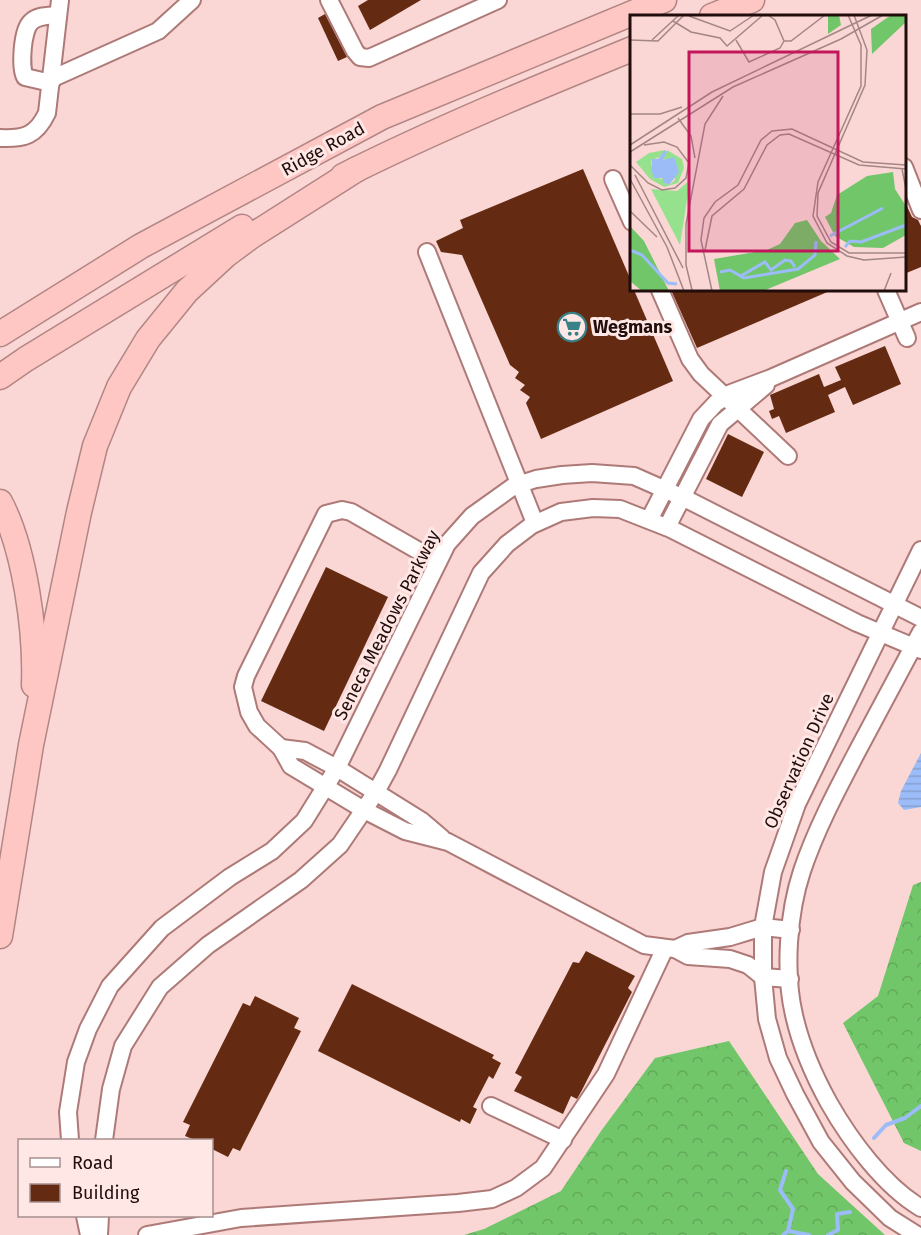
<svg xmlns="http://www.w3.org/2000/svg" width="921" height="1235" font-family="'Fira Sans',sans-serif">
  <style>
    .forest { fill: url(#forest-crowns) }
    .water { fill: url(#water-rules) }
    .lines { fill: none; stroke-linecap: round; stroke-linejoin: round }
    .stream { stroke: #9cbcf7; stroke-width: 4 }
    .building { fill: #652b12 }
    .minor-casing { stroke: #ae7a77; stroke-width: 20 }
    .highway-casing { stroke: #b18684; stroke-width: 27 }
    .minor { stroke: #fff; stroke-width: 16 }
    .highway { stroke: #ffc7c4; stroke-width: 24 }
    .labels { text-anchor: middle; stroke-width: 6; stroke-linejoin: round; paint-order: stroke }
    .street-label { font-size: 18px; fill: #200d0c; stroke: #ffe7e6 }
    .poi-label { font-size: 18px; font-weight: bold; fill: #200d0c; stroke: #ffe7e6; text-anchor: start }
    .inset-river { fill: none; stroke: #9cbcf7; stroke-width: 3 }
    .inset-road { fill: none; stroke: #a38685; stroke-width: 1.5 }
    .view { fill: #c2185b; fill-opacity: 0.15; stroke: #c2185b; stroke-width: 3 }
    .inset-edge { fill: none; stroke: #200d0c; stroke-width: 3 }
  </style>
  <defs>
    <pattern id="forest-crowns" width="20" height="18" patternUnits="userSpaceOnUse" patternTransform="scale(1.5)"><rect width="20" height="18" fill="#71c669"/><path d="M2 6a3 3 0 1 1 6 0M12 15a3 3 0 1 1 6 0" fill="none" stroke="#62a95a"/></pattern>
    <pattern id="water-rules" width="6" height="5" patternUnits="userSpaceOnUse" patternTransform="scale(1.5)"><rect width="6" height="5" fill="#9cbcf7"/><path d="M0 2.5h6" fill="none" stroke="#86a0d3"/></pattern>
  </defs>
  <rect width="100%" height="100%" fill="#fad7d5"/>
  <g class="forest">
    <path d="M 921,882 L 921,1151 L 904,1143 L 843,1023 L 878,996 L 913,885 Z"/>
    <path d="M 729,1041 L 818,1174 L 885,1235 L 464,1235 L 484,1229 L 561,1191 L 601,1131 L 655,1058 Z"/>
  </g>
  <path class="water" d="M 921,753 L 921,807 L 904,810 L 898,803 L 901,791 Z"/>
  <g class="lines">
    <g class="stream">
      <path d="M 874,1138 L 886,1125 L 905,1118 L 921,1106"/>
      <path d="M 788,1231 L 809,1235"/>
      <path d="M 783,1235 L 788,1231 L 793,1209 L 780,1190 L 786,1171"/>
      <path d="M 828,1235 L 838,1230 L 837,1214 L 850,1212"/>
    </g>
  </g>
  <g class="building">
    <path d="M 368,0 L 421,0 L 370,30 L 358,6 Z"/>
    <path d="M 325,14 L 347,57 L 338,61 L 318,18 Z"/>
    <path d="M 583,169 L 632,283 L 632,290 L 634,290 L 673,381 L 541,439 L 526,403 L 530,397 L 520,390 L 525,385 L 515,378 L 519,372 L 510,365 L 462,255 L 441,252 L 436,241 L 463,228 L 460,220 Z"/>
    <path d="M 904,200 L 912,217 L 918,220 L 921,226 L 921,267 L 904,274 Z"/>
    <path d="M 671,290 L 832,290 L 697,348 Z"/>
    <path d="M 885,346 L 901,384 L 853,405 L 845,387 L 828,395 L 835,412 L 786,433 L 779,416 L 772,419 L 769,411 L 774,409 L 770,395 L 819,374 L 824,387 L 841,380 L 835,367 Z"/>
    <path d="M 728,434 L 764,452 L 742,497 L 706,479 Z"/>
    <path d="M 326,567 L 388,597 L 324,731 L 261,701 Z"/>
    <path d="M 586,951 L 635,976 L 628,988 L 632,992 L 582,1090 L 577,1099 L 571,1096 L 563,1114 L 514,1091 L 522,1077 L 515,1073 L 573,962 L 579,963 Z"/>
    <path d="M 352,984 L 494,1055 L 492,1058 L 501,1063 L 493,1079 L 489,1076 L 473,1107 L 477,1109 L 470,1124 L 461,1119 L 460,1122 L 318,1051 Z"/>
    <path d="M 255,996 L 299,1018 L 294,1028 L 301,1031 L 240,1151 L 233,1148 L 228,1157 L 212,1149 L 212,1140 L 195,1140 L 185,1136 L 190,1125 L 183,1122 L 243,1003 L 250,1006 Z"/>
  </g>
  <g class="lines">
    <g class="minor-casing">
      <g id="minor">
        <path d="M 329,0 L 355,51 L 360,57 L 369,58 L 498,0"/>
        <path d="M 51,79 L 158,31 L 192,0"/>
        <path d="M 51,83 L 25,77 C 20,67 22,30 31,22 C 38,15 49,16 58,15"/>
        <path d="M 0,138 C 24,139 36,136 47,113 L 60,0"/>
        <path d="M 904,167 L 921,210"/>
        <path d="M 613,179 L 632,222"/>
        <path d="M 427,252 L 535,523"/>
        <path d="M 660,290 L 690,359 L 701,374 L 788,456"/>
        <path d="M 886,290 L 907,338"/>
        <path d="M 649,520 L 701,419 L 716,403 L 731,393 L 771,378 L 921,312"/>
        <path d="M 667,527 L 720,424 L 766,385"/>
        <path d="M 438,562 L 351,512 L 342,510 L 326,514 L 246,676 L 243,687 L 249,712 L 257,726 L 281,748 L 291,766 L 364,810 L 405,831 L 448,842 L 644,945 L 675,949"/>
        <path d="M 921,632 C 900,671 880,709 859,748 C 838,788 816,829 802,871 C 788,913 784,972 794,1015 C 801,1046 814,1076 829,1103 C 850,1140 884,1186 921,1208"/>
        <path d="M 281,748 L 305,751 L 337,768 L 422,821 L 442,838"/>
        <path d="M 790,979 L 763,977 L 748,965 L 730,959 L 688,956 L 675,949 L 688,943 L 730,937 L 763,927 L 791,930"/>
        <path d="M 491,1106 L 563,1140"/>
        <path d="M 70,1140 L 68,1112 L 76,1062 L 88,1029 L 110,986 L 162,928 L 230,877 L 272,851 L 304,821 L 337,768 L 447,544 L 472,516 L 514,486 L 536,479 L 562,475 L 592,473 L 634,476 L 686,499 L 921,618"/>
        <path d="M 104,1140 L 111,1089 L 123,1046 L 160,987 L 208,945 L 301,880 L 340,845 L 376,792 L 388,770 L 481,573 L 507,544 L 532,525 L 561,512 L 593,508 L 620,509 L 671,529 L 857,623 L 921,650"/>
        <path d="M 85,1216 L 89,1235"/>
        <path d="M 99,1235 L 100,1216"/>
        <path d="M 147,1235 L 241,1218 L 458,1203 L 492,1199 L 516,1188 L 543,1168 L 606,1074 L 665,948"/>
        <path d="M 917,1235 L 890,1218 L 853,1182 L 821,1142 L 795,1094 L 778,1058 L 767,1019 L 763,977 L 763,927 L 773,872 L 797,804 L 921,550"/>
      </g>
    </g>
    <g class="highway-casing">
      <g id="highway">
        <path d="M 712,16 L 752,0"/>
        <path d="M 343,176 C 437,129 534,89 632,49"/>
        <path d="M 0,334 L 141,246 L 382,117 L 664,0"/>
        <path d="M 0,377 L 26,359 L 242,227"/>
        <path d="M 0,502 C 25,549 36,632 34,685"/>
        <path d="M 0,936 L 31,745 L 79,512 L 95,446 L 119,387 L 148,339 L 187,291 L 226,255 L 253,235 L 357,169"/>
      </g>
    </g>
    <use href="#minor" class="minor"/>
    <use href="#highway" class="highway"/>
  </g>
  <defs>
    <g id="supermarket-ring" transform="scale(1.5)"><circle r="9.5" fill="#ffe7e6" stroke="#388186" stroke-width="1.5"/><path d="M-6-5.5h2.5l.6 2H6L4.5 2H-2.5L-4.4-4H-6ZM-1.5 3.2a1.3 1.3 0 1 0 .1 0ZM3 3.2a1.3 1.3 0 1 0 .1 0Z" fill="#388186"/></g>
  </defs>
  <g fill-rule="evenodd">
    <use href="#supermarket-ring" x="572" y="327"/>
  </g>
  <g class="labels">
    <g class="street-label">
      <text transform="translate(323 149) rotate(-29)" y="6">Ridge Road</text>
      <text transform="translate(387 625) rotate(-63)" y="6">Seneca Meadows Parkway</text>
      <text transform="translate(799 761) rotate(-66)" y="6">Observation Drive</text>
    </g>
    <g class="poi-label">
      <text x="593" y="333">Wegmans</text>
    </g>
  </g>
  <g transform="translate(630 15)">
    <rect width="276" height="276" fill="#fad7d5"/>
    <path d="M 60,165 L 50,230 L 21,174 L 47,176 Z" fill="#96e18e"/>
    <path d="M 198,0 L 209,0 L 211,10 L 198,19 ZM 261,0 L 276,0 L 276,7 L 242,39 L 241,14 ZM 263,157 L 265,174 L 276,191 L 276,220 L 253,233 L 224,232 L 205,221 L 195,202 L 201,198 L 207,180 L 237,161 ZM 177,205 L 191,226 L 210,244 L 133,276 L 90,276 L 84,244 L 137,235 L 150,229 L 165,208 ZM 0,211 L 14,226 L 39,276 L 12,276 L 0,266 Z" fill="#71c669"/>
    <path d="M 35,135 L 33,140 L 21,146 L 21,154 L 30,164 L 34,163 L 39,170 L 45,165 L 42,143 L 33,145 L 37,135 L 52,144 L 54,153 L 48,168 L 34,172 L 20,164 L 6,147 L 19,138 Z" fill="#96e18e"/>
    <path d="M 35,135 L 37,137 L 33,145 L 44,142 L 49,157 L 39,170 L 33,167 L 33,163 L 24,163 L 21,154 L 22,144 L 28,144 Z" fill="#9cbcf7"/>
    <path class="inset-river" d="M 200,221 L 253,193M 215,232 L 220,226 L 231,227 L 276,210M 0,235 L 12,240 L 38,268 L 47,269M 90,257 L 100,255 L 114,263 L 168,254 L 185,240 L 186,226M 109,262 L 135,247 L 141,255 L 155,245 L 161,246 L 165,252"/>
    <path class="inset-road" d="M 138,0 L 145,5 L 154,26 L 161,26 L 195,0M 218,0 L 231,30 L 231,71 L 188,167 L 183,201 L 197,228 L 217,241 L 234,245 L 276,242M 224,0 L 237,35 L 235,70 L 188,178 L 187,201 L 201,227 L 219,238 L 276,238M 59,1 L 100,16 L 124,0M 43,6 L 61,17 L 90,23 L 97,31 L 133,0M 0,25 L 28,26 L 54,0M 22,25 L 49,0M 106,25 L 119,47 L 150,33 L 154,26M 0,99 L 30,99 L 52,92M 48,103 L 61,121 L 65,143M 0,130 L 82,77 L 242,0M 0,137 L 103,72 L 211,24 L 253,0M 0,150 L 18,168 L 32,175 L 45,173 L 56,163 L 59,148 L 47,132 L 34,127 L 14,130M 272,154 L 276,174M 5,160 L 53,253M 0,164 L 37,232 L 54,276M 0,196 L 27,222M 75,235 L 82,201 L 114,174 L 137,130 L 150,120 L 159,119 L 229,150 L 276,154M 62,275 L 56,250 L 56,209 L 75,109 L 93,81M 82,276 L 71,225 L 74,203 L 85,187 L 108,170 L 131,125 L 142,116 L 162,114 L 233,147 L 276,150M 254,276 L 261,258"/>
    <path class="view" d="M 59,37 L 208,37 L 208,236 L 59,236 Z"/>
    <rect width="276" height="276" class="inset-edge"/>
  </g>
  <rect x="18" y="1139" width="195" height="78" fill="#ffe7e6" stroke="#a6908f" stroke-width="1.5"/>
  <rect x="30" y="1158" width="30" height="9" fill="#ffffff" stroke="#a6908f" stroke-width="1.5"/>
  <text x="72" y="1169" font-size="18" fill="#200d0c">Road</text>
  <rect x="30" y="1184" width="30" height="18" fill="#652b12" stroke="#a6908f" stroke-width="1.5"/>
  <text x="72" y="1199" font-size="18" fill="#200d0c">Building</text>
</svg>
